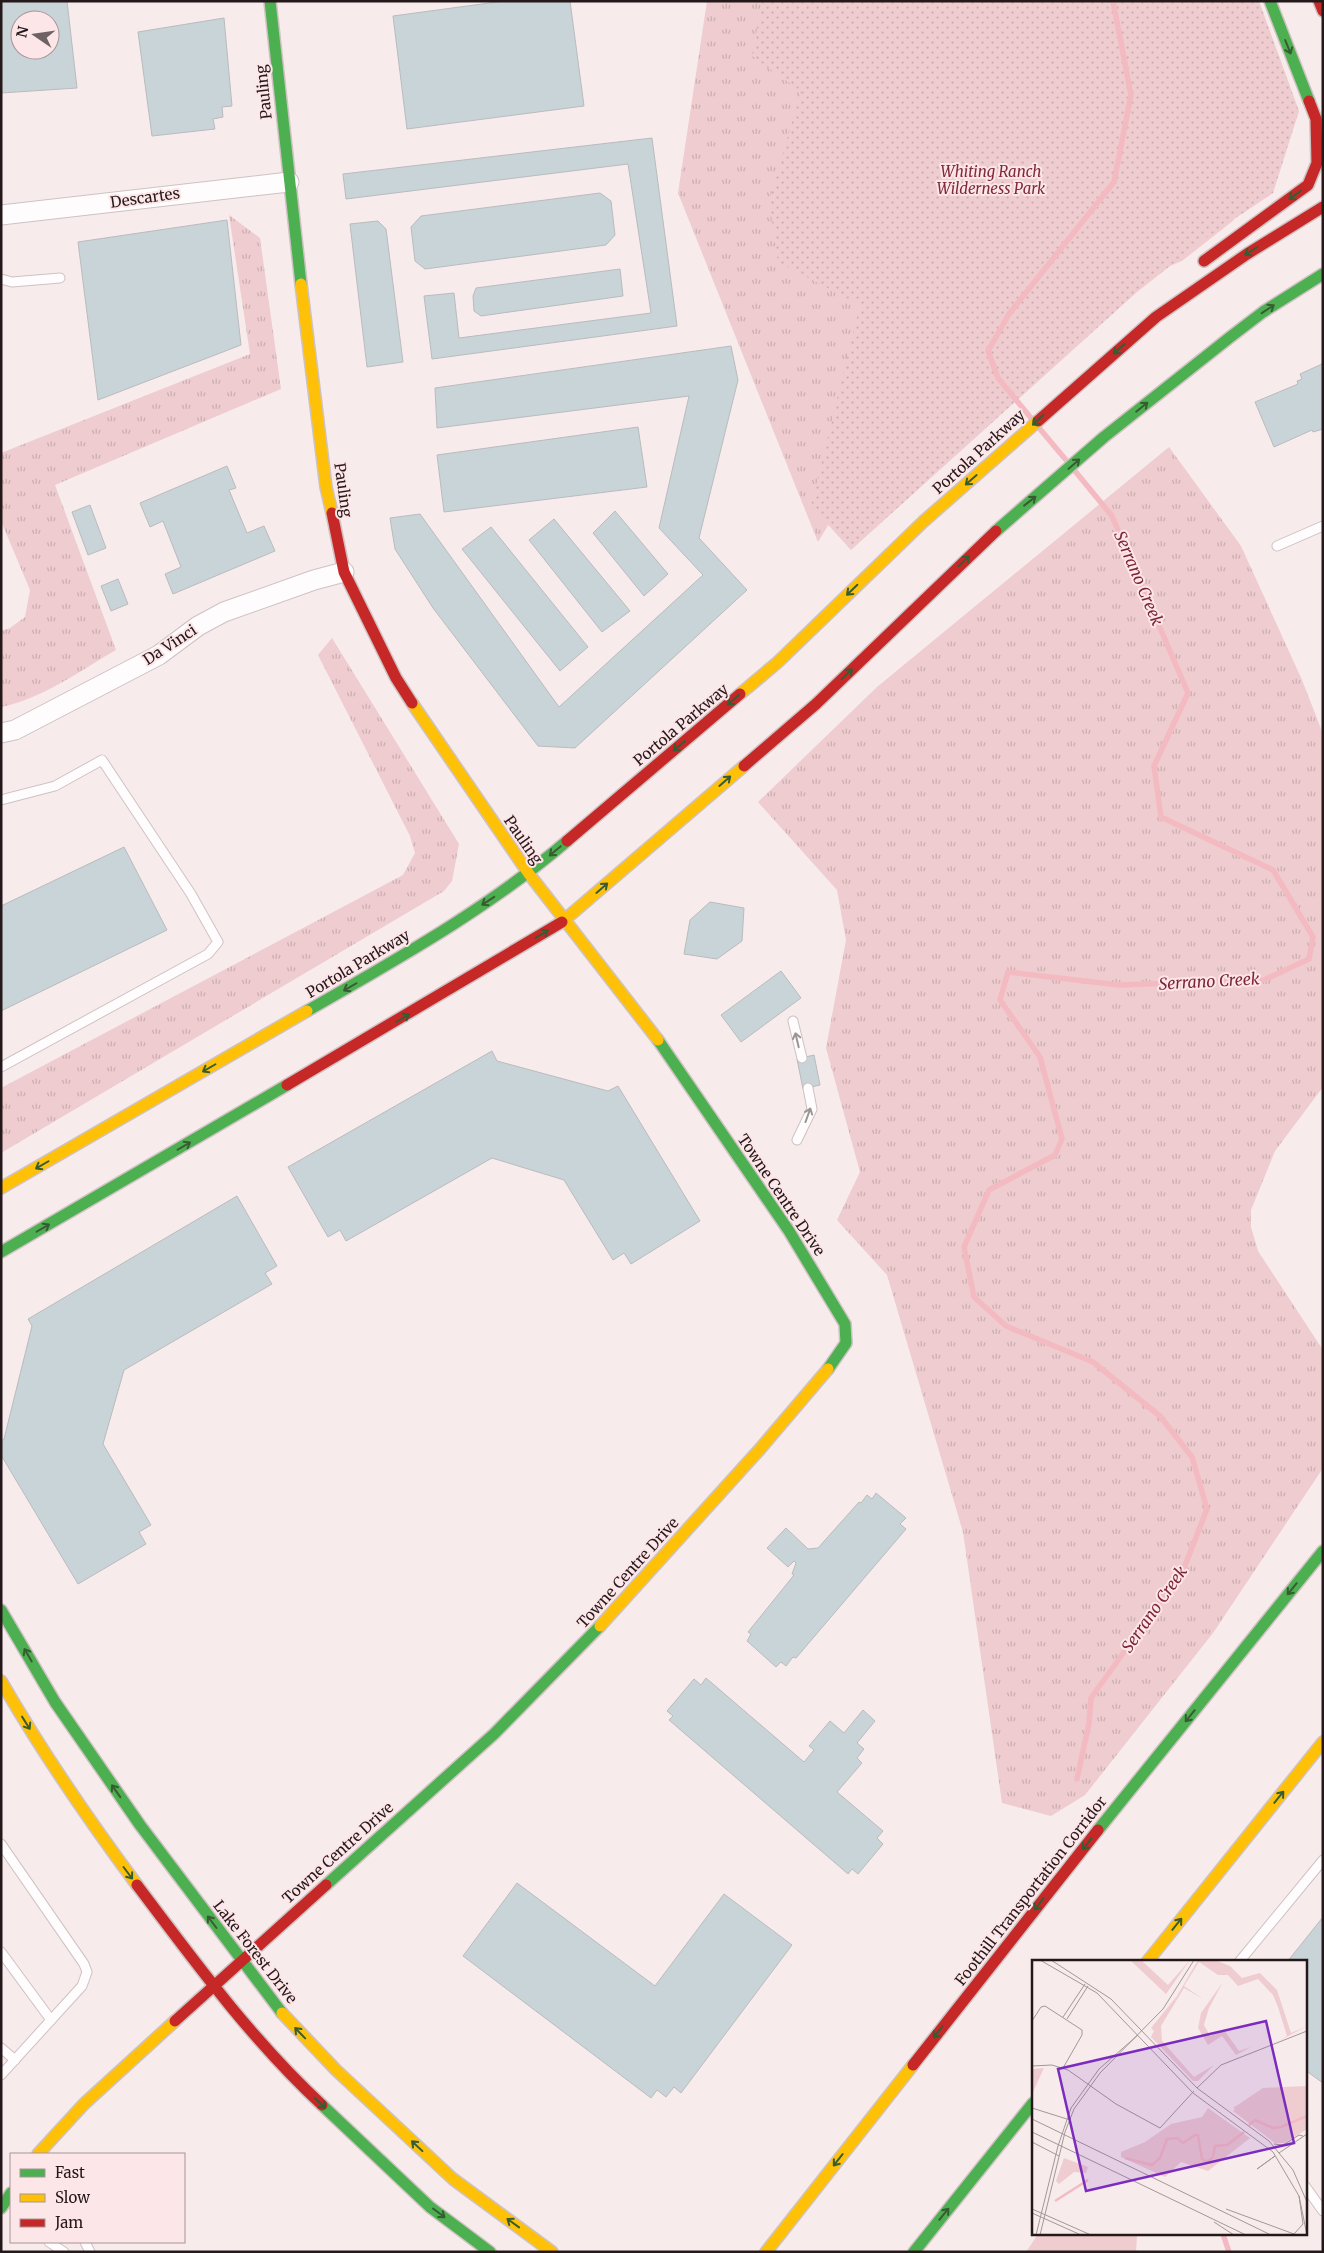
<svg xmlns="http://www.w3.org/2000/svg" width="1324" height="2253" font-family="Merriweather,serif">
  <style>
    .grass { fill: url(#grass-tufts) }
    .park { fill: url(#park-dots) }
    .pitch { fill: #eecccf }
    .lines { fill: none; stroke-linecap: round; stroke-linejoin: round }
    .stream { stroke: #f4bac1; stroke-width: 5.5 }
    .building { fill: #c8d4d7; stroke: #babbbd; fill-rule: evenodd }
    .lane-casing { stroke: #cec2c3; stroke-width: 11 }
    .street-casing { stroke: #cec2c3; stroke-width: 21 }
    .fast-casing { stroke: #cec2c3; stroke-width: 14 }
    .slow-casing { stroke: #cec2c3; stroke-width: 14 }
    .jam-casing { stroke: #cec2c3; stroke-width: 14 }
    .lane { stroke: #fefcfc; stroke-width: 9 }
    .street { stroke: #fefcfc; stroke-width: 19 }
    .fast { stroke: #4caf50; stroke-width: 11 }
    .slow { stroke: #ffc107; stroke-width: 11 }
    .jam { stroke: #c62828; stroke-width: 11 }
    .oneway { stroke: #375c32 }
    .oneway2 { stroke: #9c9596 }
    .labels { text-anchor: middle; stroke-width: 4; stroke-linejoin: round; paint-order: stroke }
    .street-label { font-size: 15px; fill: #25181a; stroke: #fde6e8 }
    .park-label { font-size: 15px; font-style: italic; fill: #81293c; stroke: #fde6e8 }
    .water-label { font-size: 16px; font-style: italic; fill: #7d2538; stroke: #fde6e8 }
    .inset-river { fill: none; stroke: #f4bac1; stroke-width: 2.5 }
    .inset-road { fill: none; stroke: #a49798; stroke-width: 1 }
    .view { fill: #7b2cbf; fill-opacity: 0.15; stroke: #7b2cbf; stroke-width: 2.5 }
    .inset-edge { fill: none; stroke: #25181a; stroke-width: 2.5 }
  </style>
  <defs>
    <pattern id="grass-tufts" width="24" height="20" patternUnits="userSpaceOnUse" patternTransform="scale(1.25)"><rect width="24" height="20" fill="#eecccf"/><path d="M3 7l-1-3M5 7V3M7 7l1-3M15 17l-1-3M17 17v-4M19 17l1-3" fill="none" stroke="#ccaeb1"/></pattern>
    <pattern id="park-dots" width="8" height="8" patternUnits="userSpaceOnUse" patternTransform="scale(1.25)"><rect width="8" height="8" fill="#eecccf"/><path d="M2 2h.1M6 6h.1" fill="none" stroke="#ccaeb1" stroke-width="1.8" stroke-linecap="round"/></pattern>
  </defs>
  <rect width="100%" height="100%" fill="#f8ebec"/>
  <g class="grass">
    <path d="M 707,1 L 1222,1 L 1218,190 L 1234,220 L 1182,261 L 1153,273 L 862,469 L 818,542 L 678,193 Z"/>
    <path d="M 229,215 L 260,238 L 281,389 L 55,485 L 116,650 C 81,670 42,699 1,707 L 1,631 L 10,628 L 25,617 L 30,590 L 1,521 L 1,453 L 250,354 Z"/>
    <path d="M 1169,447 L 1241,546 L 1302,680 L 1323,734 L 1323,1087 L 1275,1151 L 1251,1210 L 1251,1227 L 1258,1251 L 1323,1350 L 1323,1468 L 1213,1633 L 1085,1795 L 1051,1816 L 1002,1803 L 963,1532 L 887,1275 L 837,1220 L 860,1172 L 826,1048 L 846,940 L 837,890 L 758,802 L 877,687 Z"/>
    <path d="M 332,638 L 459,844 L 452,881 L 444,891 L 1,1153 L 1,1088 L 403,875 L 415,853 L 410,836 L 318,655 Z"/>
  </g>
  <path class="park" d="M 762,1 L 1259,1 L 1299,111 L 1273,193 L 1203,240 L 1137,292 L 851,550 L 811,506 L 860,305 L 778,262 L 769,201 L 801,91 L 752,56 Z"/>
  <path class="pitch" d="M 1038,2234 L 1137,2234 L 1136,2252 L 1026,2252 Z"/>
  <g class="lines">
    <g class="stream">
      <path d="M 1031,418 L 998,378 L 988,351 L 1009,314 L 1114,182 L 1131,95 L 1113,1"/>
      <path d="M 1040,429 L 1066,460"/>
      <path d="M 1075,471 L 1112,516 L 1188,693 L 1154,766 L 1161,817 L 1273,870 L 1313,937 L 1309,959 L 1264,980 L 1119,985 L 1008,972 L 1000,1000 L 1040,1057 L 1062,1139 L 1055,1155 L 989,1190 L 964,1247 L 974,1297 L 1006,1326 L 1093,1362 L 1160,1416 L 1192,1457 L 1207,1509 L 1184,1568 L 1091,1698 L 1089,1723 L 1077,1779"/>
      <path d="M 1223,2234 L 1229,2252"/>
    </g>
  </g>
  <g class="building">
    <path d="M 1,1 L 67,1 L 77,88 L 1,93 ZM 20,20 L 50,20 L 50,50 L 20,50 Z"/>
    <path d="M 504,1 L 570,1 L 584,106 L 407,129 L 393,16 Z"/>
    <path d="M 224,18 L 232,106 L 222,107 L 223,117 L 213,119 L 215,129 L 152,136 L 138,32 Z"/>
    <path d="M 652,138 L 677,326 L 432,359 L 424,296 L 454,293 L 459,338 L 651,313 L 628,164 L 346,199 L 343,174 Z"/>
    <path d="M 600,193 L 611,201 L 615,235 L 606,245 L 425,269 L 415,261 L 411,227 L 421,216 Z"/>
    <path d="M 227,220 L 241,345 L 98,400 L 78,242 Z"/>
    <path d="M 378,221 L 386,229 L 403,362 L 367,367 L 350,224 Z"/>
    <path d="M 620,269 L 623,296 L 481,316 L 474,311 L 473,296 L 476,288 Z"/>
    <path d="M 731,346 L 738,380 L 699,538 L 747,590 L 575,748 L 538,746 L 433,608 L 395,549 L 390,518 L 420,514 L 559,707 L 703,575 L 659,528 L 689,396 L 437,428 L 435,388 Z"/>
    <path d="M 1323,361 L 1323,429 L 1313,432 L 1312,430 L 1274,447 L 1255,402 L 1298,384 L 1297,381 L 1302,379 L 1300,374 L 1322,364 Z"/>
    <path d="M 638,427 L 647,487 L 444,512 L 437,455 Z"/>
    <path d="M 227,466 L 236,488 L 229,490 L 247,533 L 264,526 L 275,551 L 173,594 L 165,574 L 181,567 L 163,521 L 150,527 L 140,503 Z"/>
    <path d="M 90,505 L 106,548 L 88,555 L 72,512 Z"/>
    <path d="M 615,511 L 668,574 L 644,596 L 593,533 Z"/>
    <path d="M 554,519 L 630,611 L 602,632 L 529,540 Z"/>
    <path d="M 491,527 L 588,647 L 560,671 L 462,549 Z"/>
    <path d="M 118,579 L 128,604 L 111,611 L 101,586 Z"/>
    <path d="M 124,847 L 167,930 L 1,1011 L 1,906 Z"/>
    <path d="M 710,902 L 744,908 L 742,941 L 717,959 L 684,954 L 690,920 Z"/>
    <path d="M 781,971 L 801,998 L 741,1042 L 721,1015 Z"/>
    <path d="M 492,1051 L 497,1061 L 608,1091 L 618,1086 L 700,1221 L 631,1264 L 624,1253 L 613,1260 L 564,1180 L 492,1158 L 346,1241 L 340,1230 L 328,1237 L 288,1167 Z"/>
    <path d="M 814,1055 L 820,1085 L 803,1089 L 797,1059 Z"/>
    <path d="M 237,1196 L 277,1266 L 265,1273 L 272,1284 L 124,1370 L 103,1444 L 151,1525 L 139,1532 L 146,1544 L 78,1584 L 1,1455 L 1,1441 L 4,1439 L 32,1326 L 28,1319 Z"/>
    <path d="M 876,1493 L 906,1518 L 900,1524 L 906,1529 L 796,1658 L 793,1657 L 786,1666 L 781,1662 L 776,1667 L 747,1641 L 751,1634 L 748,1632 L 794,1575 L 792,1574 L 796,1563 L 794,1561 L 788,1567 L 767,1548 L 786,1528 L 808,1549 L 818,1548 L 859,1502 L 861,1503 L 867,1495 L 872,1499 Z"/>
    <path d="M 706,1678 L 804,1762 L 814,1750 L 809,1746 L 830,1721 L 844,1733 L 863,1710 L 875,1721 L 857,1743 L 864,1749 L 857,1758 L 862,1763 L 837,1792 L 883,1831 L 877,1838 L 883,1844 L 858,1874 L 852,1869 L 848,1874 L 669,1720 L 673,1716 L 667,1711 L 694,1679 L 701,1685 Z"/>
    <path d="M 517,1883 L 655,1986 L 724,1894 L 792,1945 L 681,2093 L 674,2087 L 666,2097 L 657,2090 L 651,2098 L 463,1956 Z"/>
    <path d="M 1323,1917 L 1323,2083 L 1305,2070 L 1305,1962 L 1287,1962 Z"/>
  </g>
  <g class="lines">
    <g class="lane-casing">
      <g id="lane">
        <path d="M 1,279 L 12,282 L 60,278"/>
        <path d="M 1277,546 L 1323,526"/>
        <path d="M 1,800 L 55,786 L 102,760 L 191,894 L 218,942 L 208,954 L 1,1067"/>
        <path d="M 793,1021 L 802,1058"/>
        <path d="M 797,1140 L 812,1109 L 808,1088"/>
        <path d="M 1,1844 L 84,1964 L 87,1972 L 82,1986 L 1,2075"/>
        <path d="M 1,1952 L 51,2020"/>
        <path d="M 1239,1962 L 1323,1860"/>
        <path d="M 1,2048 L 15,2060"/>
        <path d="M 1305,2186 L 1323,2211"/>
        <path d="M 49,2242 L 64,2252"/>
        <path d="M 85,2242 L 90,2252"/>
      </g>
    </g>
    <g class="street-casing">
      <g id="street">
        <path d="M 1,215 L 289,182"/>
        <path d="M 1,733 L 15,730 L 159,655 L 198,626 L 224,612 L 314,580 L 344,572"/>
      </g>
    </g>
    <g class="fast-casing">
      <g id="fast">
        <path d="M 270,1 L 301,284"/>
        <path d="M 1270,1 L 1309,101"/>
        <path d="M 996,531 L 1104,437 L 1229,338 L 1263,312 L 1323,274"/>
        <path d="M 307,1011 C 397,959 489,908 567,841"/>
        <path d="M 658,1040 L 789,1231 L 845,1324 L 846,1343 L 828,1369"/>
        <path d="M 1,1252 L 287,1085"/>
        <path d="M 1,1610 L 55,1702 L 140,1825 L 282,2013"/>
        <path d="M 1098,1830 L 1323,1551"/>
        <path d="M 326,1885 L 494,1734 L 600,1626"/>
        <path d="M 322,2105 L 430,2207 L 490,2252"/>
        <path d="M 1,2208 L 11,2193"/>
        <path d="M 914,2252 L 1033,2103"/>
      </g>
    </g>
    <g class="slow-casing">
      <g id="slow">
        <path d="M 301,284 L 326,487 L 332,513"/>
        <path d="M 740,694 L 778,662 L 924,521 L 1038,421"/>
        <path d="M 412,703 L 529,874 L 658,1040"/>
        <path d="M 562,922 L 744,766"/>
        <path d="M 1,1188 L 307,1011"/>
        <path d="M 600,1626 L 760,1449 L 828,1369"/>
        <path d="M 1,1681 C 42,1752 88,1819 137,1885"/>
        <path d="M 1147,1962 L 1323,1742"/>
        <path d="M 282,2013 L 336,2070 L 453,2179 L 552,2252"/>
        <path d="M 38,2154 L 84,2104 L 175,2021"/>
        <path d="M 766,2252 L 913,2065"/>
      </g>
    </g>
    <g class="jam-casing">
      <g id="jam">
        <path d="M 1319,1 L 1323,11"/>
        <path d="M 1204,261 L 1308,185 L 1317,163 L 1316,119 L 1309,101"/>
        <path d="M 1038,421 L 1156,317 L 1247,254 L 1323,207"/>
        <path d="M 332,513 L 344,572 L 396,678 L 412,703"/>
        <path d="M 744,766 L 816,704 L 996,531"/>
        <path d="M 567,841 L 740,694"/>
        <path d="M 287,1085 L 562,922"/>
        <path d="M 137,1885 C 195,1962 251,2039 322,2105"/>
        <path d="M 175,2021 L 326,1885"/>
        <path d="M 913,2065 L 1098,1830"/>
      </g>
    </g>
    <use href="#lane" class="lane"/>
    <use href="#street" class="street"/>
    <use href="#fast" class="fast"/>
    <use href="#slow" class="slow"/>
    <use href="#jam" class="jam"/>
  </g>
  <defs><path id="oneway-shaft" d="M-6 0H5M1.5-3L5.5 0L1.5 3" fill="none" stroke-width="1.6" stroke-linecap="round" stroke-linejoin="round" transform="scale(1.25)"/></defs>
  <g class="oneway">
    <use href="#oneway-shaft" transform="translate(1288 47) rotate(68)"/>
    <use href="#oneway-shaft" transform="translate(1295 195) rotate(144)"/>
    <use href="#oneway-shaft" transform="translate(1251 251) rotate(148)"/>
    <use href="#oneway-shaft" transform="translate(1268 309) rotate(-33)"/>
    <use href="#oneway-shaft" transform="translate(1119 349) rotate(139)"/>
    <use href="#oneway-shaft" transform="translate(1142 407) rotate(-39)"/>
    <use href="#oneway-shaft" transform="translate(1038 420) rotate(137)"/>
    <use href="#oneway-shaft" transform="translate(1074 464) rotate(-41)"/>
    <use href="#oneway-shaft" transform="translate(971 480) rotate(139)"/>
    <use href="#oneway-shaft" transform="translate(1030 501) rotate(-38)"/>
    <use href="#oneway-shaft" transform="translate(964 561) rotate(-44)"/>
    <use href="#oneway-shaft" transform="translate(852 590) rotate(136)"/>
    <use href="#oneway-shaft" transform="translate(847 674) rotate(-44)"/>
    <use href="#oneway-shaft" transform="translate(733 700) rotate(140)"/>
    <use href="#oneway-shaft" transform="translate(679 746) rotate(140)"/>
    <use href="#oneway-shaft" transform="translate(725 781) rotate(-41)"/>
    <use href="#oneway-shaft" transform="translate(555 851) rotate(140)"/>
    <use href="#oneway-shaft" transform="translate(602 888) rotate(-41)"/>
    <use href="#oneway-shaft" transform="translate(488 901) rotate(147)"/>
    <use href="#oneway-shaft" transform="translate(542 934) rotate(-31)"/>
    <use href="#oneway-shaft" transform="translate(350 987) rotate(150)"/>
    <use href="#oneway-shaft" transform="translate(403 1018) rotate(-30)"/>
    <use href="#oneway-shaft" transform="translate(209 1068) rotate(150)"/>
    <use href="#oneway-shaft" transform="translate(184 1146) rotate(-30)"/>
    <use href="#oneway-shaft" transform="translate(42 1165) rotate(150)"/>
    <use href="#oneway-shaft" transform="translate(43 1228) rotate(-30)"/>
    <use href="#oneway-shaft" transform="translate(1292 1589) rotate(129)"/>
    <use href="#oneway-shaft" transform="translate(28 1655) rotate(-120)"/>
    <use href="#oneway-shaft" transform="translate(1190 1716) rotate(129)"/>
    <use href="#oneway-shaft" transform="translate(26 1723) rotate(58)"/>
    <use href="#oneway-shaft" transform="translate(116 1791) rotate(-125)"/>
    <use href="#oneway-shaft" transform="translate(1279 1797) rotate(-51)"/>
    <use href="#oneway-shaft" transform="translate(1087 1844) rotate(129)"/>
    <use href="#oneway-shaft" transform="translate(128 1873) rotate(53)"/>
    <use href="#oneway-shaft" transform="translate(1039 1904) rotate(128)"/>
    <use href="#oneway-shaft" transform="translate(212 1922) rotate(-127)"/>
    <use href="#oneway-shaft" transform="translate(1177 1924) rotate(-51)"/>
    <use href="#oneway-shaft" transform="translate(938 2032) rotate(128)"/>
    <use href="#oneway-shaft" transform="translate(300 2033) rotate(-134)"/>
    <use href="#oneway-shaft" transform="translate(320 2103) rotate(43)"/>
    <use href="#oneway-shaft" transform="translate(417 2146) rotate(-137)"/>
    <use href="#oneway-shaft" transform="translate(838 2160) rotate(128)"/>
    <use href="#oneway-shaft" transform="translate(439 2213) rotate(37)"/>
    <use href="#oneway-shaft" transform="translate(944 2214) rotate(-51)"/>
    <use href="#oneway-shaft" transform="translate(513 2223) rotate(-144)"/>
  </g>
  <g class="oneway2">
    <use href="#oneway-shaft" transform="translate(797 1040) rotate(-103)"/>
    <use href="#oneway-shaft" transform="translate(808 1115) rotate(-70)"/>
  </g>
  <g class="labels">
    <g class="street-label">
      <text transform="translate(264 92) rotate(-96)" y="5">Pauling</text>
      <text transform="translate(145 198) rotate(-8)" y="5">Descartes</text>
      <text transform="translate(979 452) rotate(-42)" y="5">Portola Parkway</text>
      <text transform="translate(343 490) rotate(82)" y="5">Pauling</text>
      <text transform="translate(170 645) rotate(-33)" y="5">Da Vinci</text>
      <text transform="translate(681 725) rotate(-40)" y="5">Portola Parkway</text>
      <text transform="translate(523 840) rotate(55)" y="5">Pauling</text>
      <text transform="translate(358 964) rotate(-31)" y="5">Portola Parkway</text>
      <text transform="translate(781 1195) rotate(56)" y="5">Towne Centre Drive</text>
      <text transform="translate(628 1573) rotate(-48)" y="5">Towne Centre Drive</text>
      <text transform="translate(338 1853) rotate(-42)" y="5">Towne Centre Drive</text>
      <text transform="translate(1031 1891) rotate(-52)" y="5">Foothill Transportation Corridor</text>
      <text transform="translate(255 1952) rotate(52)" y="5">Lake Forest Drive</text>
    </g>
    <g class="park-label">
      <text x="991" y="177">Whiting Ranch<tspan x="991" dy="17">Wilderness Park</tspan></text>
    </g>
    <g class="water-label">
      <text transform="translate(1139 578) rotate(67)" y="6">Serrano Creek</text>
      <text transform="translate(1209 981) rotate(-3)" y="6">Serrano Creek</text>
      <text transform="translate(1154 1609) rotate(-55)" y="6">Serrano Creek</text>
    </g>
  </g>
  <g transform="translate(1032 1960)">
    <rect width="275" height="275" fill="#f8ebec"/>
    <path d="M 109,0 L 136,25 L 158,0 L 134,34 L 98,0 ZM 166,0 L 183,0 L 198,6 L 210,18 L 228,13 L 245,30 L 259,73 L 275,66 L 247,81 L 255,76 L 246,47 L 241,35 L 226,19 L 206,26 L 196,15 L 186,15 L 167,2 L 152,26 L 171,39 L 152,28 L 129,66 L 130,81 L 162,117 L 182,105 L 166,121 L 161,121 L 119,77 L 122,71 L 119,68 L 145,36 ZM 191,22 L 177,48 L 172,65 L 178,76 L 192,70 L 207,91 L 219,87 L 204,95 L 190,76 L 176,85 L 166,68 L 169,53 ZM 12,108 L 0,134 L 0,109 ZM 275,126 L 275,165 L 240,180 L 209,151 L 201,148 L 231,128 ZM 176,148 L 218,178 L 176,211 L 149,202 L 133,217 L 89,197 L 89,192 L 113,182 L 139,164 L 170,157 Z" fill="#eecccf"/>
    <path d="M 245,132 L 275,132 L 275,169 L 252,183 L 243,183 L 201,151 L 205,147 L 224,147 L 226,138 L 243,137 Z" fill="#eecccf"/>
    <path d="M 32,198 L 56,207 L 54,213 L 42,212 L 27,224 L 24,221 Z" fill="#eecccf"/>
    <path class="inset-river" d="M 217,165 L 223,160 L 241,168 L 249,167 L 275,156M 93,198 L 120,205 L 128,198 L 135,179 L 145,178 L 151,183 L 163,175 L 166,175 L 170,199 L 175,202 L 181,197 L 183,186 L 195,185 L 212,172M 23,241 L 56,220"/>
    <path class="inset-road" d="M 8,0 L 65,33 L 161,133 L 241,192 L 267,236 L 275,275M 19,0 L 79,39 L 165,128 L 237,181 L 261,210 L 275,242M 31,57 L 53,24M 35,59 L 56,26M 0,61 L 9,47 L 13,46 L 50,70 L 50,75 L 31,108M 0,106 L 20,105 L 36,110 L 84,144 L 128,168 L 162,131M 165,128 L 189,105 L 275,71M 0,148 L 38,160M 0,159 L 239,275M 0,172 L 214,275M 0,182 L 27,196M 242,184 L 251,185 L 267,175 L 271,176M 247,193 L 275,174M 225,209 L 243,196M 225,209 L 243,196M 0,249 L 59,275M 194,249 L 262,274 L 271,264 L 267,236M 0,253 L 49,275M 182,262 L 202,275M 4,275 L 26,186 L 39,148 L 67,109 L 106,75M 8,275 L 33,172 L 42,149 L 68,113 L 131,49 L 162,0"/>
    <path class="view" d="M 234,61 L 262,183 L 54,231 L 26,109 Z"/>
    <rect width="275" height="275" class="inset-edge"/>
  </g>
  <rect width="1324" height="2253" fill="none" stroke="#25181a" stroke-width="5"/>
  <rect x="10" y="2153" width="175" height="90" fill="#fde6e8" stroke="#a79496"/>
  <rect x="20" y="2169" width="25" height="8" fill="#4caf50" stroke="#a79496"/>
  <text x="55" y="2178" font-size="15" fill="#25181a">Fast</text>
  <rect x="20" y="2194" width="25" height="8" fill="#ffc107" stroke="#a79496"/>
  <text x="55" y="2203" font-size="15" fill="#25181a">Slow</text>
  <rect x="20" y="2219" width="25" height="8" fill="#c62828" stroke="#a79496"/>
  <text x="55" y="2228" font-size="15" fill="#25181a">Jam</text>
  <g transform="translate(35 35) rotate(283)"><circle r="24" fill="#fde6e8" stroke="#a79496"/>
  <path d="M0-4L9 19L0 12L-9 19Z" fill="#6f6264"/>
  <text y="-8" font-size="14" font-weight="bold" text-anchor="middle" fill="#25181a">N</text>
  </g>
</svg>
